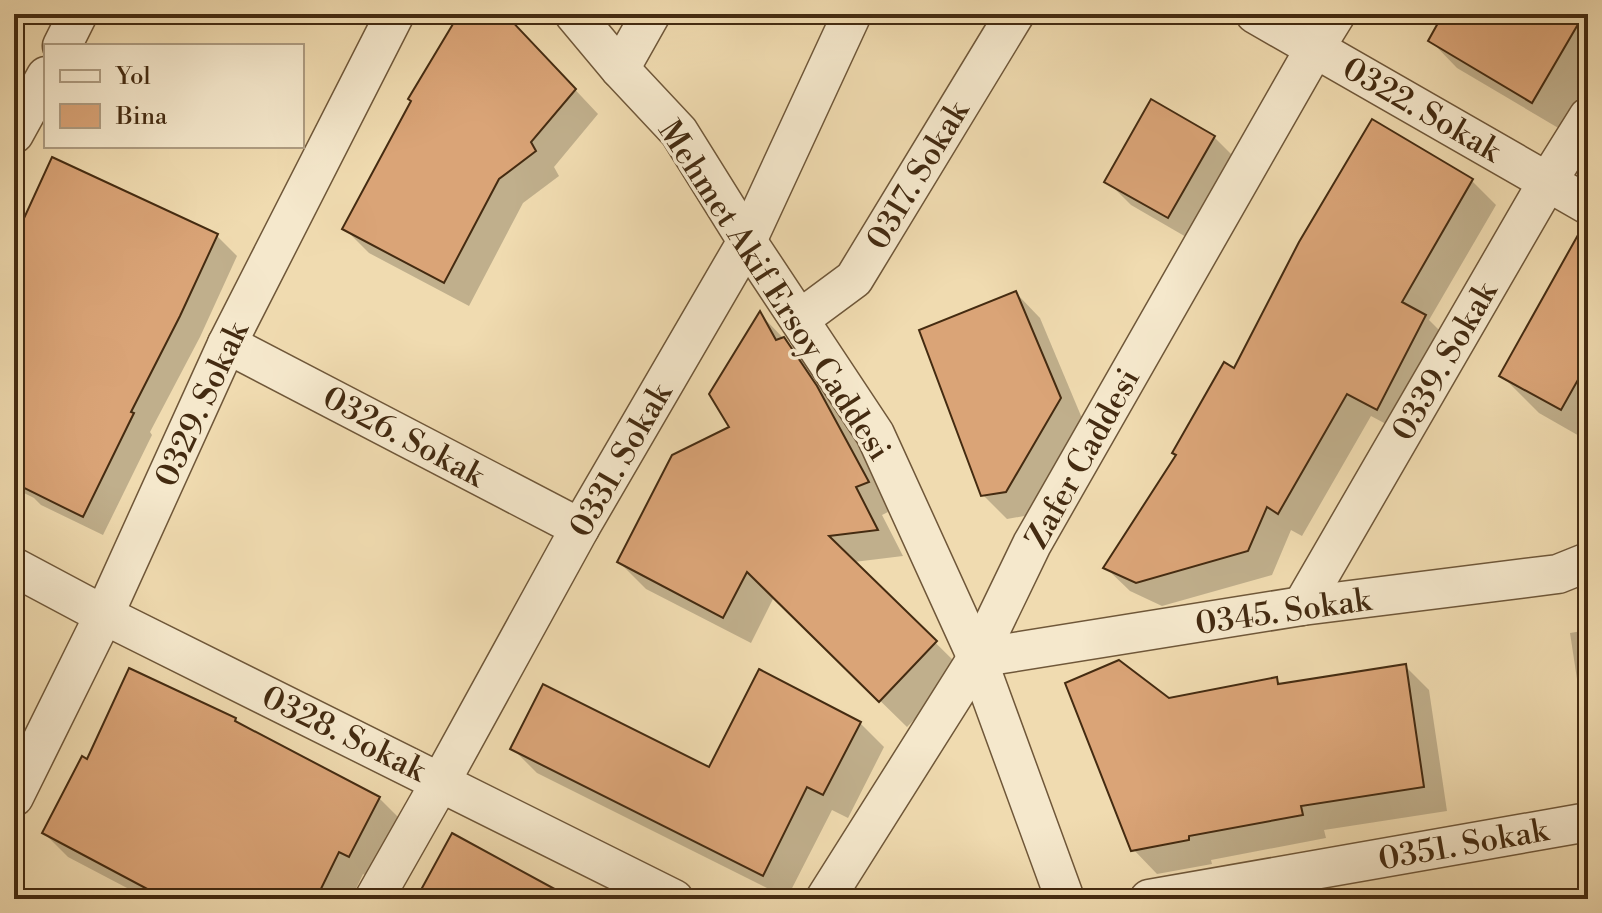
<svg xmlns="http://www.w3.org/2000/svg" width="1602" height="913" font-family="'Libre Bodoni',serif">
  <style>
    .shadow { fill: #0003 }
    .building { fill: #daa477; stroke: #442b11; stroke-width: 2 }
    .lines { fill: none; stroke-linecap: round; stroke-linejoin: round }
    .minor-casing { stroke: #6f5739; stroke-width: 41 }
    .minor { stroke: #f5e8cc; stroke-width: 38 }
    .labels { text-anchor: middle; stroke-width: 7; stroke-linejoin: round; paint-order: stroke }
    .street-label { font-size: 32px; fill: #442b11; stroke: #f5e8cc }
  </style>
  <rect width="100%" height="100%" fill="#f0dbb0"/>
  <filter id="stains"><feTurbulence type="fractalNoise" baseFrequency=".0025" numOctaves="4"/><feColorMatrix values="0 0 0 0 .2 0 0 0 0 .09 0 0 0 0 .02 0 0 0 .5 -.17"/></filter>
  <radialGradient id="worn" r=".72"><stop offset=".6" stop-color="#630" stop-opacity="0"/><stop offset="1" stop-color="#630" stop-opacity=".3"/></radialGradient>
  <g class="shadow">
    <path d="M 462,14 L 504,14 L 598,114 L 554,167 L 559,176 L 523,203 L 469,306 L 369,253 L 345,229 Z"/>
    <path d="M 1445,14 L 1588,14 L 1588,80 L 1560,129 L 1457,68 L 1430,40 Z"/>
    <path d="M 1372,122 L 1472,181 L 1496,205 L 1429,320 L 1449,340 L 1401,432 L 1371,416 L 1302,536 L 1291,530 L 1272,575 L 1162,606 L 1130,591 L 1106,568 L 1235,370 Z"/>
    <path d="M 1214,137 L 1238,161 L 1193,241 L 1131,205 L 1107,181 Z"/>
    <path d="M 53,160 L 217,236 L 237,256 L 200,337 L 150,432 L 152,435 L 103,535 L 41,505 L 34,498 L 14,488 L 14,245 Z"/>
    <path d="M 1588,252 L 1588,441 L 1539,413 L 1501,375 Z"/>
    <path d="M 1016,293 L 1040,318 L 1084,423 L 1030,515 L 1007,519 L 983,495 Z"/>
    <path d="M 760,314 L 811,367 L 843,415 L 894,509 L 882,515 L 903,556 L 854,562 L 963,670 L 907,727 L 774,597 L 751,643 L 646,589 L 619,562 L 732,428 Z"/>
    <path d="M 1588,630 L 1588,751 L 1570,633 Z"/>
    <path d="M 1405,666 L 1429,690 L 1447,811 L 1324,830 L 1326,838 L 1211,860 L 1212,864 L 1157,874 L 1133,849 L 1168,700 L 1276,679 L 1282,685 Z"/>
    <path d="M 235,719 L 243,728 L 379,798 L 403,822 L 374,880 L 363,874 L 351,899 L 148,899 L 68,857 L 44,833 L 88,762 Z"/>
    <path d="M 860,723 L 884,747 L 848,818 L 832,810 L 787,898 L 537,773 L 513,749 L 710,770 Z"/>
  </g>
  <g class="building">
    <path d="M 459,14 L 505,14 L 576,89 L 531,142 L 536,151 L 499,179 L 444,283 L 342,229 L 411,101 L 408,99 Z"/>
    <path d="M 1443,14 L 1584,14 L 1532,103 L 1428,41 Z"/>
    <path d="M 1151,99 L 1215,136 L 1168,218 L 1104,182 Z"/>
    <path d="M 1372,119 L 1473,179 L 1402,302 L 1426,315 L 1377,410 L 1347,394 L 1278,514 L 1267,507 L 1248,551 L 1136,583 L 1103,568 L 1176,455 L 1172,453 L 1224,362 L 1234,368 L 1299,242 Z"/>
    <path d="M 52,157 L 218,234 L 180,316 L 131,412 L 134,413 L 83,517 L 14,483 L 14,240 Z"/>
    <path d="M 1583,226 L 1588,227 L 1588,362 L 1561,410 L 1499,376 Z"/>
    <path d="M 1016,291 L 1061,398 L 1006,492 L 981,496 L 919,330 Z"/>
    <path d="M 760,311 L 776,340 L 784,337 L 817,386 L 869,482 L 856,487 L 878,530 L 829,536 L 937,641 L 879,702 L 747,572 L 723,618 L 617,562 L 672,455 L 729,427 L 709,394 Z"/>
    <path d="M 1119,660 L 1169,698 L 1277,677 L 1278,684 L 1406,664 L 1424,787 L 1301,806 L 1303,815 L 1189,836 L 1189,840 L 1131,851 L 1065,683 Z"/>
    <path d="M 129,668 L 236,718 L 235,721 L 380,797 L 349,857 L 339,852 L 316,899 L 166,899 L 42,833 L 82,756 L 87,759 Z"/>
    <path d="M 759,669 L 861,722 L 823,795 L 807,787 L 763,876 L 510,749 L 543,684 L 709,767 Z"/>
    <path d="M 452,833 L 573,899 L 416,899 Z"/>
  </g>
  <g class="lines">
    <g class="minor-casing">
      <g id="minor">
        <path d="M 574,14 L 620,69 L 679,132 L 747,241 L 875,434 L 977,658 L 1065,899"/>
        <path d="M 1255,14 L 1588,205"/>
        <path d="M 62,46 L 78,14"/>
        <path d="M 620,69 L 651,14"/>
        <path d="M 14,134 L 46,76"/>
        <path d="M 800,319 L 854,279 L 1015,14"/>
        <path d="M 227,344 L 580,528"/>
        <path d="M 14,567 L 104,615 L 674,899"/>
        <path d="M 1302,606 L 1548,181 L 1588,117"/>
        <path d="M 977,658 L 1302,606 L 1558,574 L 1588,562"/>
        <path d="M 14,797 L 104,615 L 227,344 L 395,14"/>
        <path d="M 374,899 L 441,781 L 580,528 L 747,241 L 852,14"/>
        <path d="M 825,899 L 977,658 L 1032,544 L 1315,48 L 1336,14"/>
        <path d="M 1149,899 L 1588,822"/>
      </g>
    </g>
    <use href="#minor" class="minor"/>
  </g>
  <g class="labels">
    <g class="street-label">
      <text transform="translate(1422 109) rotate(30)" y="11">0322. Sokak</text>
      <text transform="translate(917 175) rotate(-59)" y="11">0317. Sokak</text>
      <text transform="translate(775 290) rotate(57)" y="11">Mehmet Akif Ersoy Caddesi</text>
      <text transform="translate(1444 361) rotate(-60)" y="11">0339. Sokak</text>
      <text transform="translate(201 404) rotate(-65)" y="11">0329. Sokak</text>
      <text transform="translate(404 436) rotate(28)" y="11">0326. Sokak</text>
      <text transform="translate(1082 458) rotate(-61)" y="11">Zafer Caddesi</text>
      <text transform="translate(620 460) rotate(-60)" y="11">0331. Sokak</text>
      <text transform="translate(1283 611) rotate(-8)" y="11">0345. Sokak</text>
      <text transform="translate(344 733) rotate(26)" y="11">0328. Sokak</text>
      <text transform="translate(1463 844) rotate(-10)" y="11">0351. Sokak</text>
    </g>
  </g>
  <rect width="1602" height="913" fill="none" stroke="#f0dbb0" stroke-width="48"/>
  <rect x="16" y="16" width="1570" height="881" fill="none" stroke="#442b11" stroke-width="4"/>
  <rect x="24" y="24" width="1554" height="865" fill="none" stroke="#442b11" stroke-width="2"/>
  <rect x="44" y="44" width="260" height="104" fill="#f5e8cc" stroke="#ae9c81" stroke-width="2"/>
  <rect x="60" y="70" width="40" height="12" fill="#f5e8cc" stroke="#ae9c81" stroke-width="2"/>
  <text x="116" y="84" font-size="24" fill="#442b11">Yol</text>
  <rect x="60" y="104" width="40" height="24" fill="#daa477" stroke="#ae9c81" stroke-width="2"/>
  <text x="116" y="124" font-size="24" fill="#442b11">Bina</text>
  <rect width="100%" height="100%" filter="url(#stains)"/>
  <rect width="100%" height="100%" fill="url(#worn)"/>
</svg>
